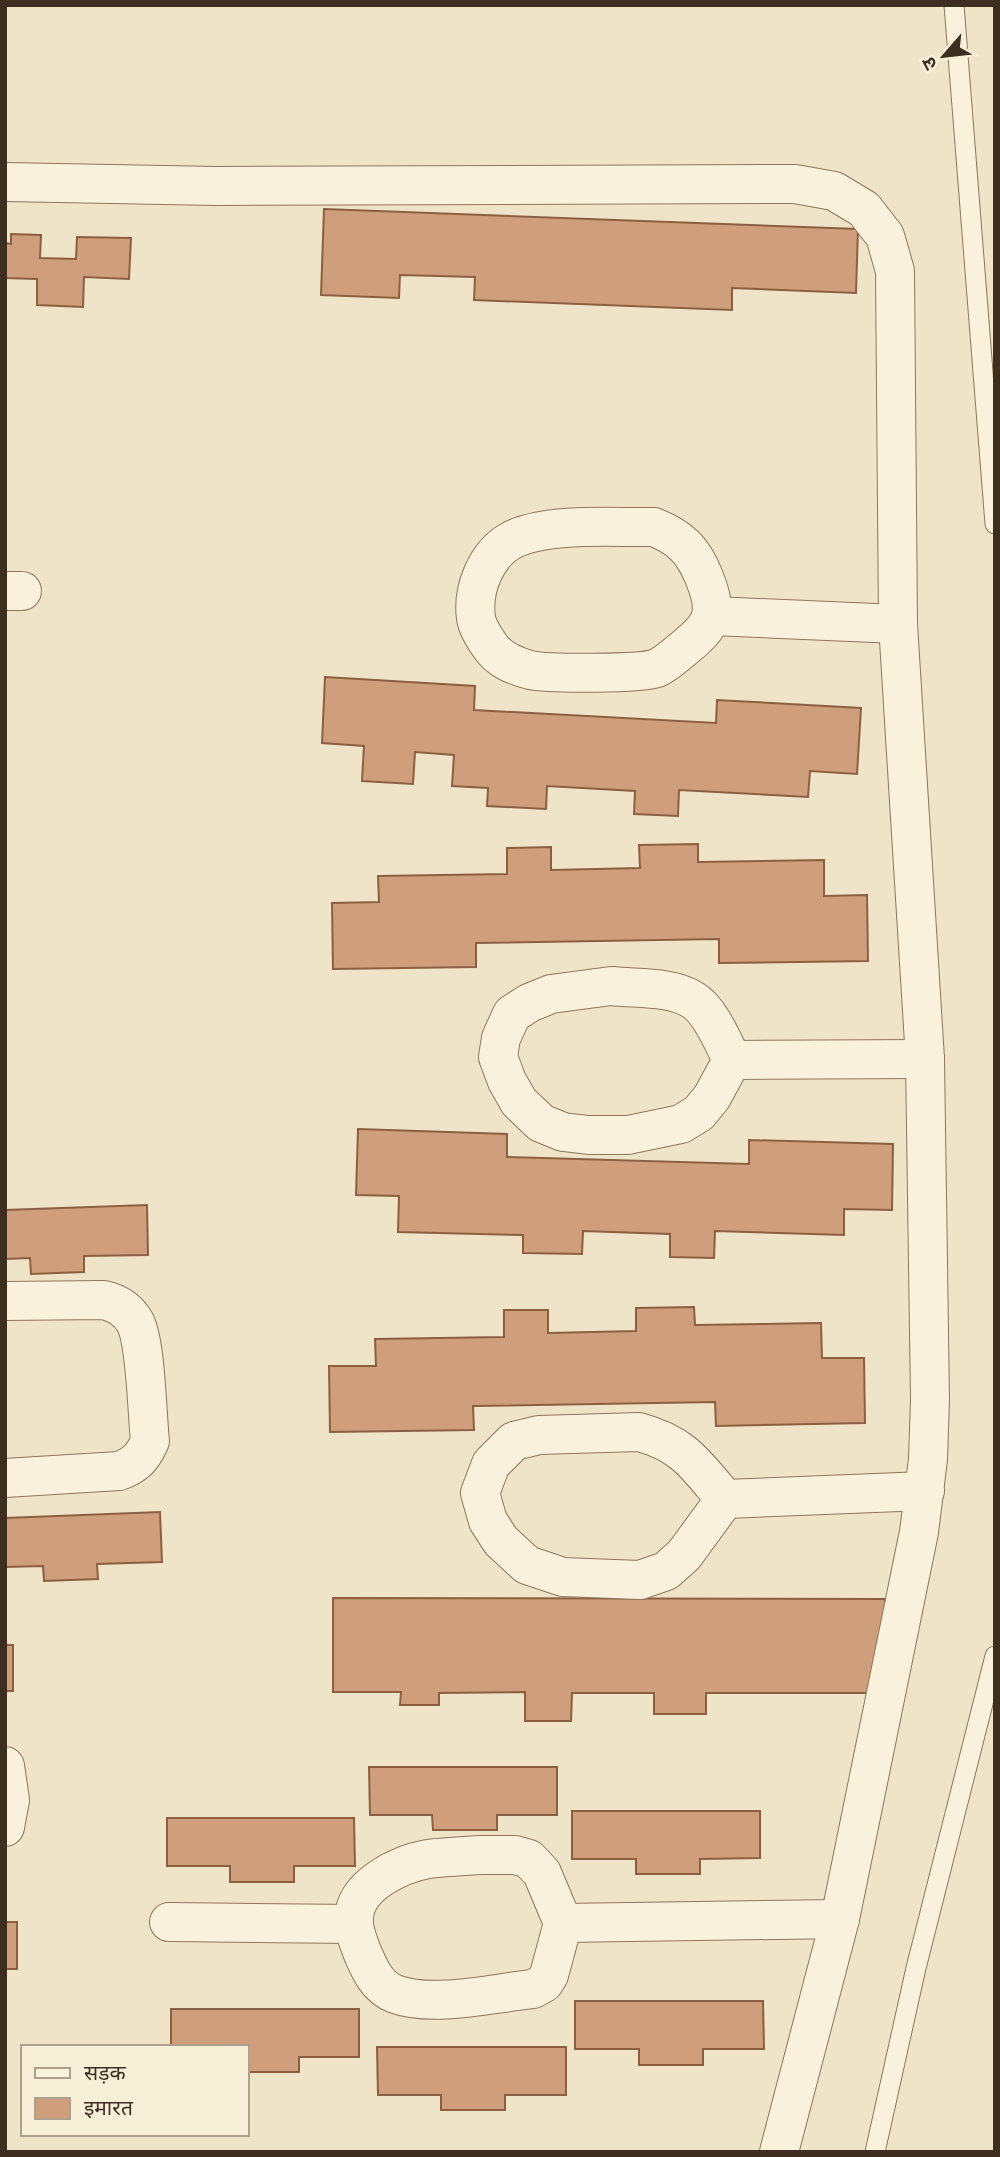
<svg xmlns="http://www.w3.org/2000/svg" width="1000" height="2157" font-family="'Noto Serif','Noto Sans Devanagari',serif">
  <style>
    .building { fill: #cf9f7d; stroke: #8d5f41; stroke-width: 2 }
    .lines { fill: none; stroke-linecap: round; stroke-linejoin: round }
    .service-casing { stroke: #8d765c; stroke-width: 21 }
    .minor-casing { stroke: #8d765c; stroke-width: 40 }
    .service { stroke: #faf1dc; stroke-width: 19 }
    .minor { stroke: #faf1dc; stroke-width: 38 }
  </style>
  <rect width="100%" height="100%" fill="#f0e4c8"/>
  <g class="building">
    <path d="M 324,209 L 858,229 L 856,293 L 732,288 L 732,310 L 474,300 L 475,277 L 400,275 L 399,298 L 321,295 Z"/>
    <path d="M 11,234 L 41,235 L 40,258 L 76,259 L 77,237 L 131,238 L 129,279 L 84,277 L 83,307 L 37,305 L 37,279 L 5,278 L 5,243 L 11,244 Z"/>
    <path d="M 325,677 L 475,686 L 474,710 L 716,723 L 717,700 L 861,708 L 857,774 L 810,771 L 808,797 L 679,790 L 678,816 L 634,814 L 635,791 L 547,786 L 546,809 L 487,806 L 488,788 L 452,786 L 454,755 L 415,752 L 413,784 L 362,781 L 364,746 L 322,743 Z"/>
    <path d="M 698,844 L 698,862 L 824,860 L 824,896 L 867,895 L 868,961 L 719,963 L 719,939 L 476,943 L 476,967 L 333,969 L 332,903 L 379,902 L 378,876 L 507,874 L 507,848 L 551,847 L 551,870 L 640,868 L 639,845 Z"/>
    <path d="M 358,1129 L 507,1134 L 507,1157 L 749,1164 L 749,1140 L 893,1144 L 892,1210 L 844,1209 L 844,1235 L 715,1231 L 714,1258 L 670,1257 L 670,1234 L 583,1231 L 582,1254 L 523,1253 L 523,1235 L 398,1232 L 399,1196 L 356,1195 Z"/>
    <path d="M 147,1205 L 148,1255 L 84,1256 L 84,1272 L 31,1274 L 30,1258 L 5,1259 L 5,1210 Z"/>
    <path d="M 694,1307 L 695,1325 L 821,1323 L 822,1358 L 864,1358 L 865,1423 L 716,1426 L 715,1402 L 473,1406 L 474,1430 L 330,1432 L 329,1366 L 376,1366 L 375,1339 L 504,1337 L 504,1310 L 548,1310 L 548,1333 L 636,1331 L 636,1308 Z"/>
    <path d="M 160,1512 L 162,1562 L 97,1564 L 98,1579 L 44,1581 L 43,1566 L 5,1567 L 5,1518 Z"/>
    <path d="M 333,1598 L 885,1599 L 886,1693 L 706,1693 L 706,1714 L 654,1714 L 654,1693 L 572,1693 L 571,1721 L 525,1721 L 525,1692 L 439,1693 L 439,1705 L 400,1705 L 401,1692 L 333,1692 Z"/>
    <rect x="5" y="1645" width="8" height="46"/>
    <path d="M 369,1767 L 557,1767 L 557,1815 L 497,1815 L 497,1830 L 433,1830 L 432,1815 L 370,1815 Z"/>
    <path d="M 572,1811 L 760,1811 L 760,1858 L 700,1859 L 700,1874 L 636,1874 L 636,1859 L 572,1859 Z"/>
    <path d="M 167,1818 L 354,1818 L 355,1866 L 294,1866 L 294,1882 L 230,1882 L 230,1866 L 167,1866 Z"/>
    <rect x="5" y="1922" width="12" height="47"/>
    <path d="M 575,2001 L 763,2001 L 764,2049 L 703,2049 L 703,2065 L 639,2065 L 639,2049 L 575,2049 Z"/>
    <path d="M 171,2009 L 359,2009 L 359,2057 L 299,2057 L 299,2072 L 247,2072 L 247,2047 L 171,2047 Z"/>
    <path d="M 377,2047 L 566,2047 L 566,2095 L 505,2095 L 505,2110 L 441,2110 L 441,2095 L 378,2095 Z"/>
  </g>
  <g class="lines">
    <g class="service-casing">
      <g id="service">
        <path d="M 954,5 L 995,524"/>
        <path d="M 875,2152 L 916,1968 L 995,1656"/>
      </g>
    </g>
    <g class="minor-casing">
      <g id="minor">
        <path d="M 5,182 L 217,186 L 795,184 L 834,191 L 864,209 L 885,236 L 895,271 L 898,624 L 925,1059 L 930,1400 L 928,1459 L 919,1532 L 840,1919 L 779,2152"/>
        <path d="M 654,527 C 681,538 693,550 704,577 C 719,614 713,625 683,649 C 676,655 666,664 657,668 C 641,674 548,674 530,670 C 515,666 499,660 490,646 C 485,639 477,626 476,618 C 472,589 486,554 512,540 C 548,522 614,528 654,527 Z"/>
        <path d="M 5,591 L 22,591"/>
        <path d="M 713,616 L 898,624"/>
        <path d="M 611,986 C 638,989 670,986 693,1000 C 710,1010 723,1042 732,1060 L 712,1097 L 699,1113 L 681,1124 L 628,1135 L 589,1135 L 563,1132 L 541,1123 L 519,1102 L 507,1081 L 498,1057 L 501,1038 L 512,1014 L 529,1003 L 551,994 Z"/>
        <path d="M 732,1060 L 925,1059"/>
        <path d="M 5,1301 L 104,1300 C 117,1303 128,1310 135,1322 C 146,1342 147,1414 150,1441 C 143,1457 136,1465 119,1471 L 5,1478"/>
        <path d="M 639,1432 C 684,1444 696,1465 725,1499 L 684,1555 L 666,1571 L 640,1580 L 563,1577 L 527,1565 L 501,1541 L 488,1521 L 480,1493 L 491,1464 L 514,1441 L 539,1435 Z"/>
        <path d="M 725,1499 L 925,1491"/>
        <path d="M 5,1766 L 10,1800 L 5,1827"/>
        <path d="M 481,1855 L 515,1855 L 529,1859 L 542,1873 L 563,1923 L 549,1975 L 544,1983 L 533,1989 C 493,1993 433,2008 395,1994 C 377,1987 370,1970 363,1954 C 359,1944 353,1929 354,1918 C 355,1885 400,1864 428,1859 C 445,1857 464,1856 481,1855 Z"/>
        <path d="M 169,1922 L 354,1924"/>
        <path d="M 563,1923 L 840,1919"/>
      </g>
    </g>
    <use href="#service" class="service"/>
    <use href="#minor" class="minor"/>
  </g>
  <rect width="1000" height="2157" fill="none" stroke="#3d2e20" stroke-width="14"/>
  <rect x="21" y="2045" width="228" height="91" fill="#f7eed8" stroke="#ada18e" stroke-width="2"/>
  <rect x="35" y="2068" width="35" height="10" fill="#faf1dc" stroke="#ada18e" stroke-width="2"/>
  <text x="84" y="2080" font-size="21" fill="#3d2e20">सड़क</text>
  <rect x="35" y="2098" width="35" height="21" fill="#cf9f7d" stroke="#ada18e" stroke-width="2"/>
  <text x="84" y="2115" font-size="21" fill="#3d2e20">इमारत</text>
  <g transform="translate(944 56) rotate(242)" stroke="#f7eed8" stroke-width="5" paint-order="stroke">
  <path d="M0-5L12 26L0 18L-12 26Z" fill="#3d2e20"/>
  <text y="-10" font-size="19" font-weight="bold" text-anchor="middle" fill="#3d2e20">उ</text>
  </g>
</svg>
